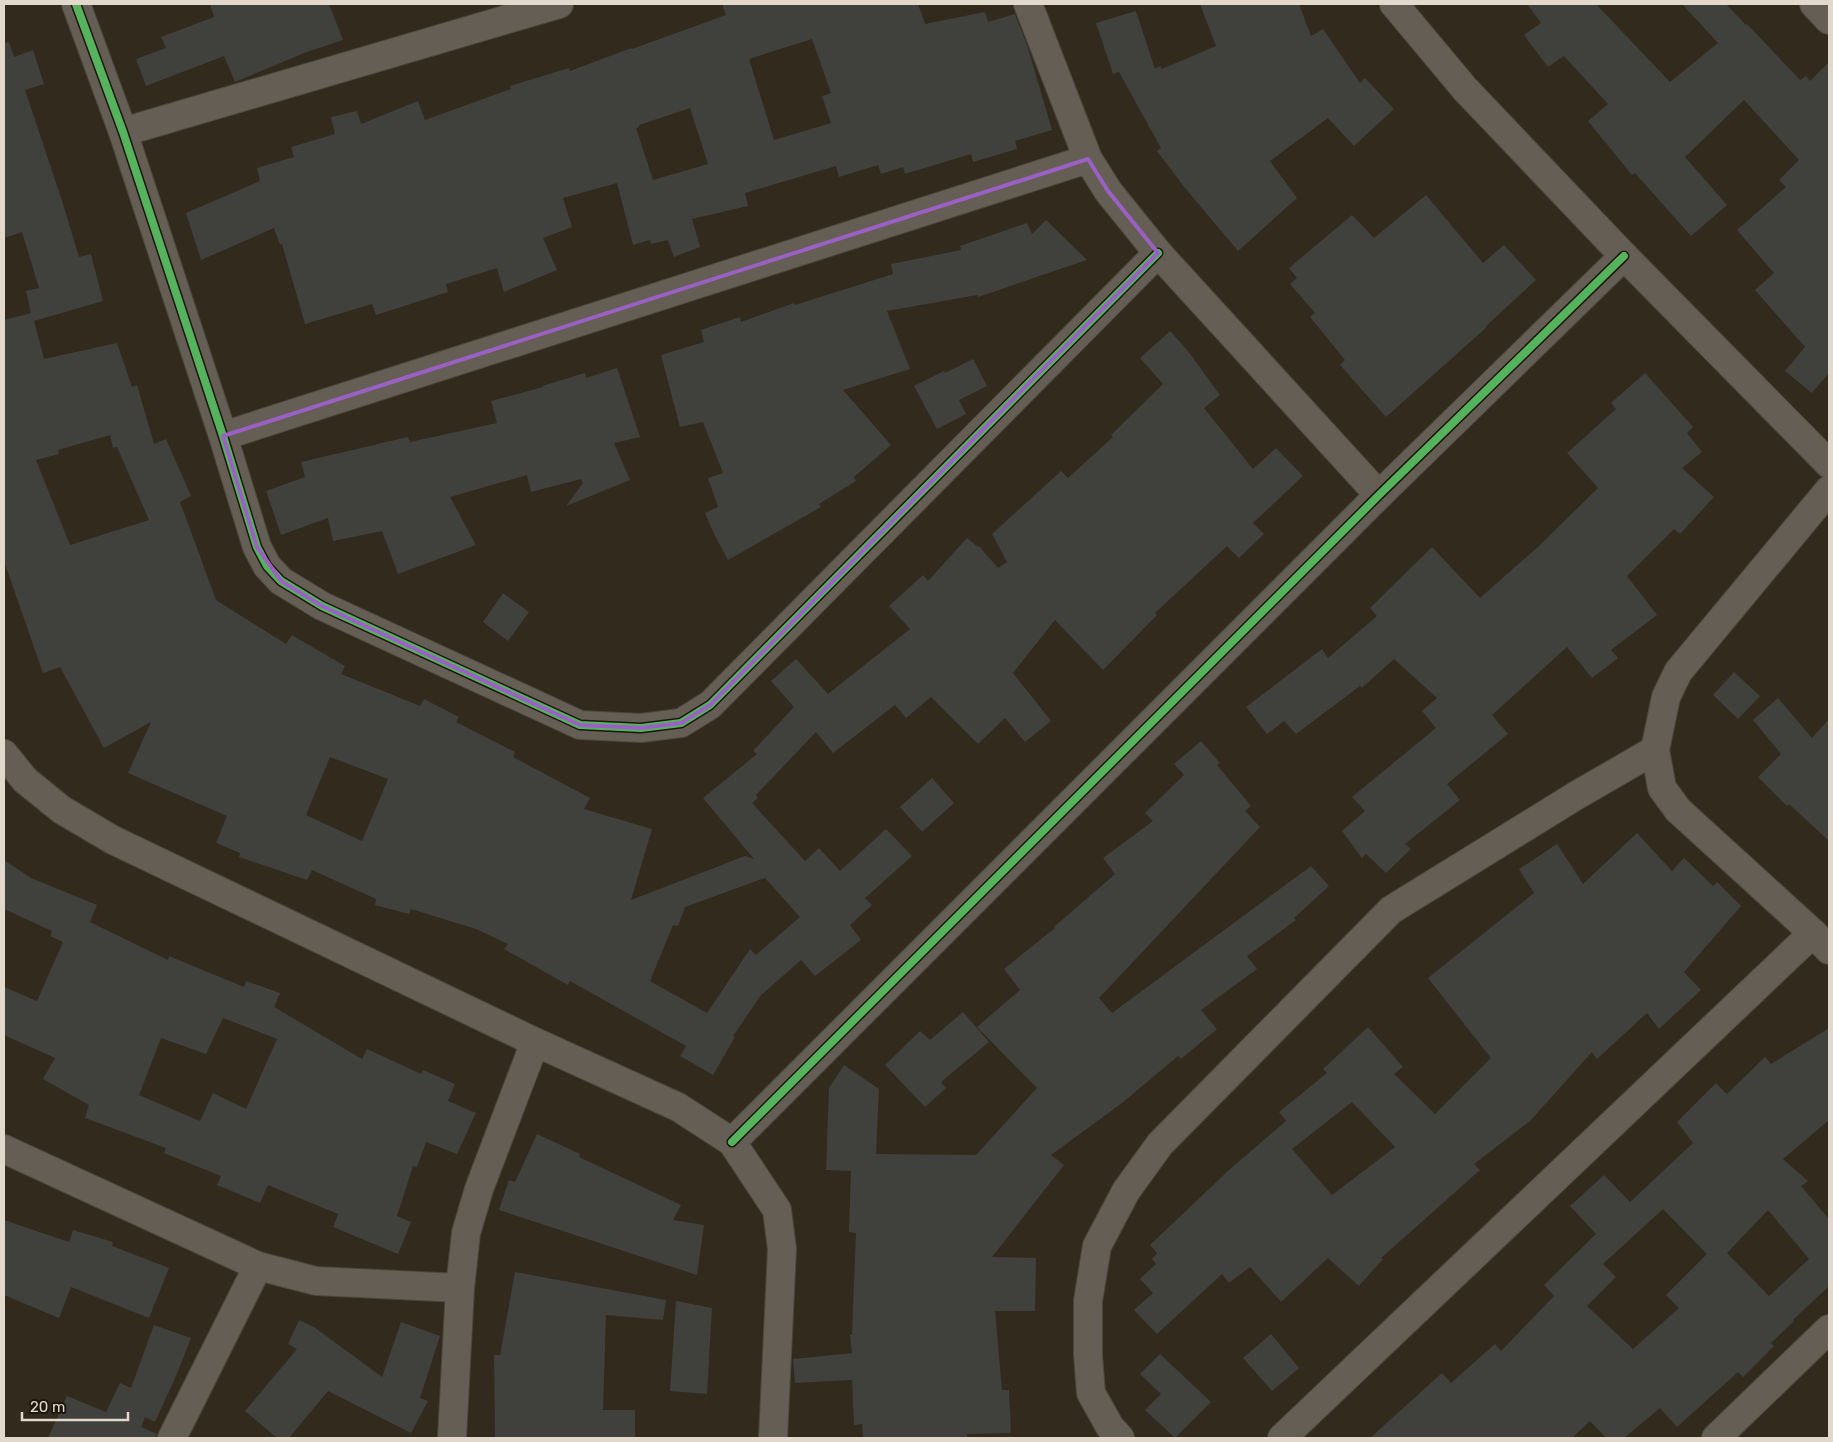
<svg xmlns="http://www.w3.org/2000/svg" width="1833" height="1442" font-family="Rubik,sans-serif">
  <style>
    .building { fill: #40403d; fill-rule: evenodd }
    .lines { fill: none; stroke-linecap: round; stroke-linejoin: round }
    .street-casing { stroke: #4d463b; stroke-width: 30 }
    .street { stroke: #655e54; stroke-width: 28 }
    .cycleway-casing { stroke: #1d160c; stroke-width: 11 }
    .cycleway { stroke: #56b35d; stroke-width: 8 }
    .marked { fill: none; stroke: #9a60c3; stroke-width: 4; stroke-linejoin: round }
  </style>
  <rect width="100%" height="100%" fill="#322a1d"/>
  <g class="building">
    <path d="M 210,4 L 329,4 L 343,40 L 304,53 L 235,82 L 224,56 L 146,86 L 136,59 L 166,48 L 161,37 L 214,17 Z"/>
    <path d="M 722,4 L 918,4 L 925,24 L 985,12 L 988,22 L 1015,14 L 1027,45 L 1052,130 L 1015,141 L 1017,149 L 973,162 L 971,154 L 905,174 L 903,167 L 881,174 L 878,165 L 839,177 L 836,166 L 745,193 L 748,206 L 692,219 L 700,247 L 674,257 L 668,240 L 651,244 L 650,240 L 633,245 L 617,183 L 563,198 L 572,227 L 543,238 L 557,270 L 504,292 L 497,268 L 446,284 L 448,292 L 376,315 L 372,304 L 305,324 L 282,244 L 280,245 L 274,228 L 201,260 L 186,213 L 260,181 L 257,168 L 294,157 L 291,147 L 335,134 L 331,117 L 357,111 L 361,124 L 418,101 L 425,120 L 511,89 L 510,86 L 569,68 L 570,71 L 631,48 L 632,49 L 726,15 ZM 812,39 L 831,93 L 822,96 L 831,123 L 774,140 L 749,59 ZM 690,108 L 708,164 L 653,180 L 636,128 L 639,127 L 639,125 Z"/>
    <path d="M 1200,4 L 1299,4 L 1311,36 L 1323,29 L 1360,83 L 1365,78 L 1394,109 L 1354,146 L 1328,118 L 1270,161 L 1297,198 L 1238,251 L 1185,188 L 1157,151 L 1161,148 L 1119,72 L 1113,74 L 1096,23 L 1136,11 L 1155,69 L 1160,66 L 1162,69 L 1216,46 Z"/>
    <path d="M 1527,4 L 1596,4 L 1670,82 L 1718,43 L 1682,4 L 1726,4 L 1746,25 L 1747,24 L 1800,80 L 1806,76 L 1810,81 L 1829,62 L 1829,376 L 1828,374 L 1812,393 L 1785,371 L 1805,347 L 1755,290 L 1774,273 L 1737,230 L 1786,187 L 1779,180 L 1799,160 L 1744,100 L 1685,157 L 1727,205 L 1691,236 L 1635,173 L 1632,175 L 1588,121 L 1608,104 L 1564,56 L 1548,67 L 1524,35 L 1541,23 Z"/>
    <path d="M 9,42 L 14,57 L 33,50 L 44,84 L 25,90 L 63,204 L 79,257 L 91,254 L 103,301 L 34,321 L 44,359 L 117,343 L 132,387 L 137,385 L 154,444 L 166,439 L 191,496 L 180,502 L 216,600 L 286,644 L 292,635 L 345,666 L 341,674 L 420,706 L 424,699 L 459,717 L 456,722 L 515,752 L 513,757 L 590,798 L 584,809 L 652,829 L 631,900 L 745,856 L 754,859 L 703,798 L 757,754 L 753,751 L 794,707 L 771,681 L 796,659 L 828,694 L 910,629 L 889,606 L 923,575 L 928,581 L 967,538 L 978,547 L 979,546 L 998,568 L 1007,562 L 992,534 L 1061,471 L 1068,478 L 1113,437 L 1111,435 L 1163,384 L 1140,358 L 1170,331 L 1188,351 L 1220,395 L 1204,408 L 1253,469 L 1276,448 L 1303,476 L 1253,523 L 1264,534 L 1239,558 L 1227,546 L 1155,613 L 1157,615 L 1103,670 L 1055,620 L 1013,673 L 1051,721 L 1025,742 L 1005,718 L 978,744 L 931,697 L 906,718 L 895,705 L 833,753 L 816,732 L 756,795 L 758,798 L 752,803 L 805,861 L 819,848 L 840,871 L 886,829 L 912,856 L 865,898 L 872,905 L 850,925 L 861,940 L 815,976 L 801,960 L 761,995 L 733,1036 L 735,1037 L 713,1075 L 680,1056 L 686,1046 L 570,981 L 568,985 L 504,949 L 508,944 L 476,929 L 411,909 L 409,914 L 375,905 L 376,899 L 312,870 L 307,880 L 239,857 L 240,853 L 216,843 L 227,816 L 128,773 L 151,722 L 104,748 L 60,667 L 43,673 L 4,561 L 4,320 L 31,313 L 26,291 L 39,288 L 22,232 L 4,238 L 4,43 ZM 110,435 L 113,448 L 117,447 L 149,520 L 70,545 L 36,460 L 59,454 L 58,450 ZM 330,757 L 388,779 L 362,841 L 306,815 ZM 765,878 L 800,917 L 756,955 L 750,949 L 707,1013 L 650,981 L 673,925 L 678,926 L 685,907 Z"/>
    <path d="M 1426,195 L 1483,263 L 1504,245 L 1536,280 L 1486,326 L 1487,327 L 1386,417 L 1340,365 L 1345,360 L 1310,317 L 1315,313 L 1290,284 L 1297,278 L 1289,268 L 1352,215 L 1374,238 Z"/>
    <path d="M 1046,220 L 1087,260 L 978,297 L 977,295 L 887,311 L 910,369 L 843,390 L 891,445 L 854,477 L 856,481 L 819,504 L 821,507 L 728,560 L 714,534 L 705,513 L 718,507 L 708,478 L 723,473 L 703,422 L 680,427 L 661,355 L 704,342 L 701,330 L 740,317 L 741,322 L 794,303 L 795,305 L 893,274 L 891,264 L 961,250 L 960,246 L 1027,223 L 1032,234 Z"/>
    <path d="M 973,359 L 987,386 L 959,400 L 966,414 L 937,429 L 914,386 L 944,371 L 945,373 Z"/>
    <path d="M 617,368 L 640,437 L 614,443 L 630,480 L 566,506 L 583,483 L 581,479 L 531,492 L 527,475 L 450,497 L 476,545 L 398,574 L 382,531 L 333,541 L 328,518 L 281,535 L 266,491 L 305,477 L 301,462 L 408,437 L 410,442 L 497,423 L 491,401 L 543,387 L 542,386 L 585,373 L 586,378 Z"/>
    <path d="M 1645,373 L 1693,427 L 1687,433 L 1702,452 L 1682,468 L 1714,497 L 1680,534 L 1674,529 L 1627,576 L 1657,615 L 1611,650 L 1618,658 L 1592,678 L 1567,647 L 1492,715 L 1508,734 L 1447,784 L 1460,800 L 1405,844 L 1411,849 L 1386,873 L 1366,854 L 1362,858 L 1342,831 L 1365,811 L 1352,797 L 1436,728 L 1422,711 L 1437,698 L 1394,659 L 1362,688 L 1360,686 L 1296,734 L 1284,721 L 1267,734 L 1246,707 L 1322,649 L 1328,658 L 1377,616 L 1370,608 L 1432,547 L 1480,598 L 1540,545 L 1598,488 L 1567,453 L 1616,409 L 1611,403 Z"/>
    <path d="M 503,593 L 529,612 L 508,641 L 483,622 Z"/>
    <path d="M 1734,672 L 1760,696 L 1738,719 L 1713,695 Z"/>
    <path d="M 1778,698 L 1812,738 L 1829,719 L 1829,841 L 1789,804 L 1787,806 L 1758,777 L 1781,754 L 1753,720 Z"/>
    <path d="M 1201,741 L 1220,763 L 1217,765 L 1251,806 L 1245,811 L 1260,827 L 1099,998 L 1112,1013 L 1311,866 L 1329,886 L 1294,918 L 1296,920 L 1247,956 L 1257,969 L 1201,1010 L 1217,1029 L 1181,1059 L 1178,1056 L 1122,1103 L 1051,1155 L 1064,1165 L 992,1257 L 1036,1258 L 1035,1311 L 995,1311 L 1002,1390 L 1009,1390 L 1011,1433 L 967,1434 L 967,1438 L 863,1438 L 862,1424 L 854,1425 L 852,1380 L 795,1383 L 793,1359 L 852,1353 L 850,1335 L 852,1335 L 856,1233 L 849,1232 L 851,1171 L 826,1170 L 829,1088 L 844,1065 L 879,1089 L 876,1154 L 976,1155 L 1037,1088 L 977,1027 L 1020,990 L 1004,969 L 1055,928 L 1054,927 L 1115,874 L 1103,858 L 1153,821 L 1145,813 L 1184,775 L 1174,764 Z"/>
    <path d="M 932,778 L 954,803 L 922,832 L 900,807 Z"/>
    <path d="M 1637,833 L 1672,871 L 1684,858 L 1713,886 L 1717,882 L 1741,906 L 1684,972 L 1701,990 L 1659,1029 L 1647,1013 L 1597,1059 L 1592,1052 L 1530,1121 L 1474,1164 L 1480,1170 L 1381,1258 L 1383,1259 L 1359,1286 L 1328,1258 L 1281,1302 L 1250,1267 L 1229,1283 L 1222,1274 L 1157,1334 L 1134,1310 L 1153,1293 L 1140,1279 L 1156,1264 L 1152,1259 L 1157,1253 L 1150,1245 L 1229,1170 L 1286,1121 L 1279,1112 L 1327,1073 L 1323,1069 L 1368,1027 L 1403,1067 L 1394,1074 L 1435,1114 L 1491,1058 L 1428,978 L 1534,893 L 1519,869 L 1557,844 L 1583,884 ZM 1352,1102 L 1395,1147 L 1332,1195 L 1292,1149 Z"/>
    <path d="M 4,860 L 31,878 L 97,905 L 90,922 L 168,960 L 169,956 L 244,987 L 246,981 L 280,993 L 274,1007 L 362,1059 L 367,1049 L 421,1074 L 423,1070 L 455,1084 L 448,1101 L 476,1113 L 457,1154 L 426,1142 L 417,1167 L 413,1166 L 397,1216 L 411,1222 L 398,1254 L 333,1227 L 338,1214 L 268,1185 L 260,1203 L 217,1185 L 221,1176 L 164,1153 L 166,1148 L 85,1118 L 89,1105 L 43,1079 L 55,1058 L 4,1035 L 4,987 L 37,1001 L 63,942 L 50,936 L 52,931 L 4,909 ZM 223,1018 L 277,1039 L 246,1109 L 213,1093 L 200,1121 L 139,1095 L 161,1038 L 206,1054 Z"/>
    <path d="M 963,1012 L 989,1042 L 941,1082 L 946,1088 L 925,1107 L 885,1065 L 920,1031 L 930,1040 Z"/>
    <path d="M 1829,1028 L 1829,1120 L 1783,1159 L 1808,1181 L 1801,1186 L 1829,1219 L 1829,1286 L 1793,1320 L 1794,1321 L 1771,1343 L 1774,1346 L 1743,1377 L 1738,1372 L 1677,1427 L 1660,1408 L 1624,1438 L 1606,1438 L 1590,1421 L 1572,1438 L 1370,1438 L 1442,1373 L 1451,1383 L 1495,1344 L 1501,1351 L 1554,1296 L 1544,1285 L 1596,1234 L 1570,1206 L 1604,1175 L 1630,1202 L 1693,1143 L 1677,1122 L 1716,1083 L 1727,1094 L 1765,1057 L 1771,1064 ZM 1663,1209 L 1707,1254 L 1666,1295 L 1679,1308 L 1633,1349 L 1587,1306 L 1616,1277 L 1603,1264 ZM 1768,1210 L 1809,1259 L 1769,1296 L 1727,1253 Z"/>
    <path d="M 537,1134 L 580,1154 L 579,1157 L 681,1205 L 673,1220 L 704,1225 L 697,1275 L 499,1210 L 509,1180 L 515,1182 Z"/>
    <path d="M 4,1220 L 69,1242 L 73,1230 L 113,1242 L 112,1246 L 169,1268 L 149,1318 L 71,1287 L 59,1318 L 4,1295 Z"/>
    <path d="M 515,1272 L 666,1300 L 663,1320 L 606,1315 L 603,1410 L 635,1410 L 635,1438 L 495,1438 L 494,1355 L 500,1355 Z"/>
    <path d="M 676,1301 L 712,1308 L 707,1394 L 670,1391 Z"/>
    <path d="M 299,1320 L 314,1327 L 382,1377 L 401,1322 L 440,1336 L 420,1398 L 428,1401 L 411,1433 L 328,1391 L 289,1438 L 277,1438 L 245,1411 L 297,1349 L 288,1344 Z"/>
    <path d="M 154,1325 L 191,1338 L 176,1376 L 155,1422 L 145,1417 L 141,1427 L 157,1434 L 156,1438 L 48,1438 L 67,1396 L 106,1412 L 120,1383 L 131,1388 Z"/>
    <path d="M 1271,1334 L 1299,1368 L 1272,1391 L 1243,1358 Z"/>
    <path d="M 1160,1354 L 1211,1402 L 1175,1438 L 1145,1410 L 1161,1394 L 1140,1374 Z"/>
  </g>
  <g class="lines">
    <g class="street-casing">
      <g id="street">
        <path d="M 76,4 L 123,132 L 223,436 L 257,547 L 267,566 L 281,581 L 322,606 L 580,725 L 641,728 L 681,723 L 710,705 L 1158,253"/>
        <path d="M 1028,4 L 1088,159 L 1108,191 L 1158,253 L 1379,495"/>
        <path d="M 1394,4 L 1465,89 L 1624,256 L 1829,464"/>
        <path d="M 1814,4 L 1829,20"/>
        <path d="M 123,132 L 559,4"/>
        <path d="M 223,436 L 1088,159"/>
        <path d="M 1829,490 L 1678,672 L 1666,697 L 1655,750 L 1662,788 L 1678,810 L 1813,933 L 1829,950"/>
        <path d="M 4,754 L 25,780 L 62,810 L 113,840 L 535,1042 L 678,1107 L 732,1142 L 777,1210 L 782,1249 L 773,1438"/>
        <path d="M 732,1142 L 1379,495 L 1624,256"/>
        <path d="M 4,1149 L 258,1266 L 316,1281 L 460,1288"/>
        <path d="M 172,1438 L 258,1266"/>
        <path d="M 452,1438 L 460,1288 L 466,1233 L 479,1189 L 535,1042"/>
        <path d="M 1120,1438 L 1110,1427 L 1091,1393 L 1088,1355 L 1088,1301 L 1097,1246 L 1126,1191 L 1160,1144 L 1391,910 L 1577,795 L 1655,750"/>
        <path d="M 1282,1438 L 1813,933"/>
        <path d="M 1716,1438 L 1829,1329"/>
      </g>
    </g>
    <use href="#street" class="street"/>
    <g class="cycleway-casing">
      <g id="cycleway">
        <path d="M 76,4 L 123,132 L 223,436 L 257,547 L 267,566 L 281,581 L 322,606 L 580,725 L 641,728 L 681,723 L 710,705 L 1158,253"/>
        <path d="M 732,1142 L 1379,495 L 1624,256"/>
      </g>
    </g>
    <use href="#cycleway" class="cycleway"/>
  </g>
  <path class="marked" d="M 1088,159 L 1108,191 L 1158,253 L 710,705 L 681,723 L 641,728 L 580,725 L 322,606 L 281,581 L 257,547 L 223,436 Z"/>
  <rect width="1833" height="1442" fill="none" stroke="#e2d8cb" stroke-width="10"/>
  <path d="M22 1412v8h106v-8" fill="none" stroke="#e2d8cb" stroke-width="2.5"/>
  <text x="30" y="1412" font-size="15" fill="#e2d8cb" stroke="#1d160c" stroke-width="4" paint-order="stroke">20 m</text>
</svg>
